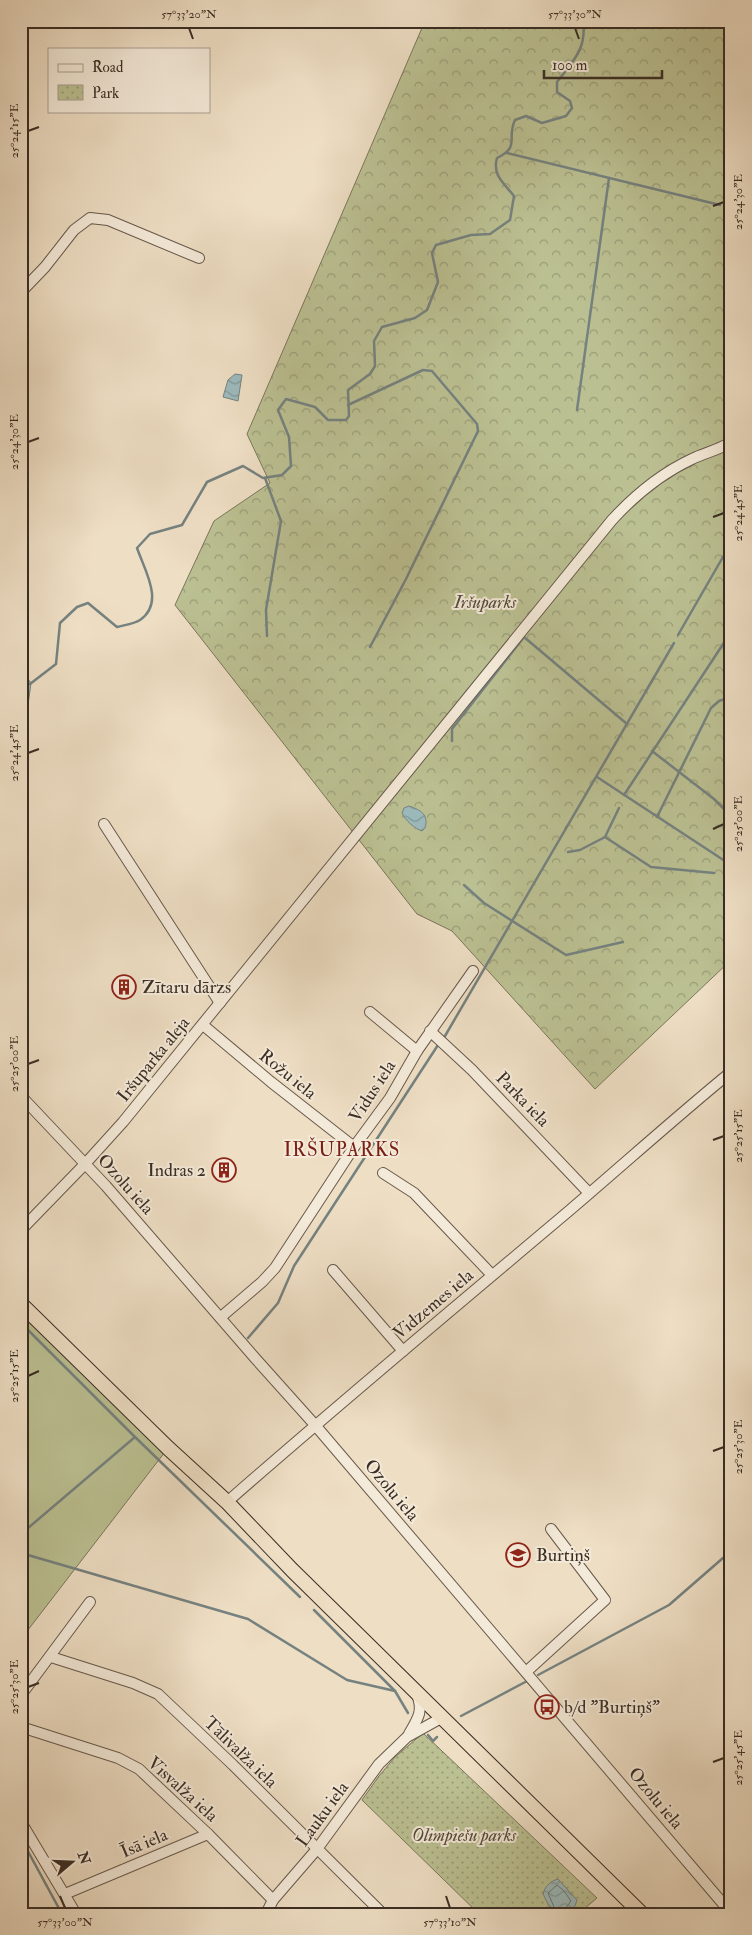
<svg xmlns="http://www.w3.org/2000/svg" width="752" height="1935" font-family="'IM FELL Double Pica',serif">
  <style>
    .green { fill: #bbc092; stroke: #7a765b }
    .forest { fill: url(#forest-crowns); stroke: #7a765b }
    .park { fill: url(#park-dots); stroke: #7a765b }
    .water { fill: url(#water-waves); stroke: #758280 }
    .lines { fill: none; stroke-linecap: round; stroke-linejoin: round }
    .shore { stroke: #6b7470; stroke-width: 1 }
    .stream { stroke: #758280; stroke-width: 2.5 }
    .minor-casing { stroke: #67594c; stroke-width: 12 }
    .highway-casing { stroke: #3a2d24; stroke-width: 16 }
    .minor { stroke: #f4ead9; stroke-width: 10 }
    .highway { stroke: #eedec4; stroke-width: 14 }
    .ticks { fill: none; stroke: #3a2d24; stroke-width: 2 }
    .labels { text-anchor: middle; stroke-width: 4; stroke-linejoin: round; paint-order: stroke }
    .park-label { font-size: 18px; font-style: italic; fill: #544a3a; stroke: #f4ead9 }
    .poi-label { font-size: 18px; fill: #3a2d24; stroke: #f4ead9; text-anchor: start }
    .street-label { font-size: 18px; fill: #3a2d24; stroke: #f4ead9 }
    .neighbourhood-label { font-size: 19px; letter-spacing: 1px; fill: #7a1f14; stroke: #f4ead9 }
    .neatline { fill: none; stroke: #3a2d24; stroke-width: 2 }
    .ticks-label { font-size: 12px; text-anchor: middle; fill: #3a2d24 }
  </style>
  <defs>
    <pattern id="forest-crowns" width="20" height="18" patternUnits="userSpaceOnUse" patternTransform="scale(1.25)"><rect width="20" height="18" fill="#bbc092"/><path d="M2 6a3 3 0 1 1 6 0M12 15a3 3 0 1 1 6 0" fill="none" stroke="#999c77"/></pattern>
    <pattern id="park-dots" width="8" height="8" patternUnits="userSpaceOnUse" patternTransform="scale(1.25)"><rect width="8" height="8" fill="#bbc092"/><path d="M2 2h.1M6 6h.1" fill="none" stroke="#999c77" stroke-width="1.8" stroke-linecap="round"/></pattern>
    <pattern id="water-waves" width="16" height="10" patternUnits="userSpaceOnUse" patternTransform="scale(1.25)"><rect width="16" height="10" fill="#9cbabd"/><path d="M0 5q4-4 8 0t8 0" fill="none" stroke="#809899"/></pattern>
  </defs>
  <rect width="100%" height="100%" fill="#eedec4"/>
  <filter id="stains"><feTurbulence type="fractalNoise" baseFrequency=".004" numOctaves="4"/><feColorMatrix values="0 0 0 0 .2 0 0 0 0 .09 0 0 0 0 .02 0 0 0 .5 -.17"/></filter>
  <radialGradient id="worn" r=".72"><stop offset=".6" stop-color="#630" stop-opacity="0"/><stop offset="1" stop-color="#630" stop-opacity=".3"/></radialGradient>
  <path class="green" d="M 21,1304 L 168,1448 L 21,1639 Z"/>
  <path class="forest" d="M 425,21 L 697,21 L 731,27 L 731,960 L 595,1089 L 452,931 L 417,914 L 175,605 L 214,521 L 270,483 L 247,434 Z"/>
  <path class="park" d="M 423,1733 L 597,1898 L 578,1914 L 479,1914 L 362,1800 L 379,1776 L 395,1757 Z"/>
  <g class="water">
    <path d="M 235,374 L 242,375 L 238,401 L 223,397 L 228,380 Z"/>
    <path d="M 21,670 L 31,683 L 28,705 L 21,710 Z"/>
    <path d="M 409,806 C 421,810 429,815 425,828 L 422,831 C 415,829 405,820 402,813 L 404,808 Z"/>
    <path d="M 558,1879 L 577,1900 L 575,1906 L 567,1914 L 553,1914 L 543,1894 C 545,1886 551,1881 558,1879 Z"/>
  </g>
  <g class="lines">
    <path class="shore" d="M 557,1914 L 548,1893 L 557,1885 L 564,1891 L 571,1901 L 565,1909 L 564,1914"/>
    <g class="stream">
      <path d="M 708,21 L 731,26"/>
      <path d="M 507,153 L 720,205"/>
      <path d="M 348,405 L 423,370 L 432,371 L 477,424 L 478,431 L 406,579 L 370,647"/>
      <path d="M 577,410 L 609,178"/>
      <path d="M 265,478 L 281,521 L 266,610 L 267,636"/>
      <path d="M 678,635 L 731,543"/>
      <path d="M 30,684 L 56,664 L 60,623 L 77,607 L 88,603 L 117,627 C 124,625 134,624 140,620 C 165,603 145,571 137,548 L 150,534 L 182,525 L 207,482 L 243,466 L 263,478 L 282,475 L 291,466 L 289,437 L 278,410 L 286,399 L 315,407 L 328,420 L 346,420 L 349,416 L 348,390 L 370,374 L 375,366 L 374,341 L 382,327 L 415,318 L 427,310 L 438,282 L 432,253 L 436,245 L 471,235 L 490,234 L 510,220 L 514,196 C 504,183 492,175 497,158 C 521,146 506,139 515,120 L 526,116 L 542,123 L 566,116 L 572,108 L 570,101 L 557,92 L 557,82 C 573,61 587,49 583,21"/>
      <path d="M 452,741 L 452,729 L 524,637 L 627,724"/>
      <path d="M 652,751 L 714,799 L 731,816"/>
      <path d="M 597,777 L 731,865"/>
      <path d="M 624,795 L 731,632"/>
      <path d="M 657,817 L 711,708 L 719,701 L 731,697"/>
      <path d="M 605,837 L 651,867 L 714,873"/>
      <path d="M 568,852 L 580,850 L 605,837 L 619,808"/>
      <path d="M 464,885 L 484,903 L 566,955 L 623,942"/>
      <path d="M 445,1036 L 674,643"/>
      <path d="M 21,1323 L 135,1437 L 300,1597"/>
      <path d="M 248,1338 L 278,1303 L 294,1266 L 438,1045"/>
      <path d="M 21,1534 L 135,1437"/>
      <path d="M 21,1553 L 248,1619 L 347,1680 L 395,1691"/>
      <path d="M 314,1610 L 395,1691 L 408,1713"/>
      <path d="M 538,1675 L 669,1605 L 731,1551"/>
      <path d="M 461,1716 L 529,1680"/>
      <path d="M 428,1735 L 433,1741 L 437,1737"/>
      <path d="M 21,1841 L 24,1844 L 62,1914"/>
    </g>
    <g class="minor-casing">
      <g id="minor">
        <path d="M 21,292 L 45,267 L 74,230 L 90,218 L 108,220 L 199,258"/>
        <path d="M 104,824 L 220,1003"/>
        <path d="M 370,1012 L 417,1051"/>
        <path d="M 203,1025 L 271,1082 L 354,1147"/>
        <path d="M 430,1031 L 472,1070 L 589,1193"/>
        <path d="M 21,1096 L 106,1186 L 255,1358 L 315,1425 L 731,1913"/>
        <path d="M 383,1173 L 414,1193 L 492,1275"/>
        <path d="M 21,1230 L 85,1164 L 123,1122 L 612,520 C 635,495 660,474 692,459 C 704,453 719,450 731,442"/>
        <path d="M 333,1270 L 403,1351"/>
        <path d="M 221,1317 L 262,1282 L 275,1268 L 354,1147 L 390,1098 L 417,1051 L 473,971"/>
        <path d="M 227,1502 C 340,1403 455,1307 570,1210 C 624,1164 676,1117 731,1072"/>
        <path d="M 51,1657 L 133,1683 L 158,1694 L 233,1765 L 383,1914"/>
        <path d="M 526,1672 L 605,1600 L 551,1529"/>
        <path d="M 21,1695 L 90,1602"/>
        <path d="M 21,1727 L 118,1758 L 139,1769 L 208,1834 L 273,1900"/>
        <path d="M 409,1734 C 417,1720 424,1711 417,1695"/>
        <path d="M 21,1822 L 76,1914"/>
        <path d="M 65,1894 L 208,1834"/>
        <path d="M 266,1914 L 273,1900 L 317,1849 L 379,1764 L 407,1737 L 443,1717"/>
      </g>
    </g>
    <g class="highway-casing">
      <path id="highway" d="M 21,1304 L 168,1448 L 227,1502 L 292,1570 L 642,1914"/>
    </g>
    <use href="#minor" class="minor"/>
    <use href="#highway" class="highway"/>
  </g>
  <path class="ticks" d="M 189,28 L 193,39M 575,28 L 579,39M 28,131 L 39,127M 713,206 L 724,202M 28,442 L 39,438M 713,517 L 724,513M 28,753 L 39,749M 713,829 L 724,824M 28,1064 L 39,1060M 713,1140 L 724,1136M 28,1376 L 39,1371M 713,1451 L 724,1447M 28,1687 L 39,1683M 713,1762 L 724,1758M 60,1896 L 65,1908M 446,1896 L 450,1908"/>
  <defs>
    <g id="building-ring" transform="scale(1.25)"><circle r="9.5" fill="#f4ead9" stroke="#8f2418" stroke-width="1.5"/><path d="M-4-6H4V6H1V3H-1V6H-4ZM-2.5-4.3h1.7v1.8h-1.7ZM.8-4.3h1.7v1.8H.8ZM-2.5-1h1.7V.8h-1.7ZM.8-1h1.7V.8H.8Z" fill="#8f2418"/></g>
    <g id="school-ring" transform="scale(1.25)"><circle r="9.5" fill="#f4ead9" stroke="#8f2418" stroke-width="1.5"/><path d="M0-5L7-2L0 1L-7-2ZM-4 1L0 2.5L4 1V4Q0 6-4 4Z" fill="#8f2418"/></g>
    <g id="bus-ring" transform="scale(1.25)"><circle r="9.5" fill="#f4ead9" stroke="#8f2418" stroke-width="1.5"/><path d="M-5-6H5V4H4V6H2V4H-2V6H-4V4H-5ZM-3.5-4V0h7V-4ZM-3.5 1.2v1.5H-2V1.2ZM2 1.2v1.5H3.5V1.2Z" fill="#8f2418"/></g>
  </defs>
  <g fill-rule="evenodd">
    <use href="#building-ring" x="124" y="987"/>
    <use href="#building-ring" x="224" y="1170"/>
    <use href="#school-ring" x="518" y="1555"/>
    <use href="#bus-ring" x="547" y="1707"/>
  </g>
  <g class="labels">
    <g class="park-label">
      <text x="485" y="608">Iršuparks</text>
      <text x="464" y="1841">Olimpiešu parks</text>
    </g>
    <g class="poi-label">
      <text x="142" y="993">Zītaru dārzs</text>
      <text x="206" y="1176" text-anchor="end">Indras 2</text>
      <text x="536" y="1561">Burtiņš</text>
      <text x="564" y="1713">b/d "Burtiņš"</text>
    </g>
    <g class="street-label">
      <text transform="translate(153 1059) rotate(-51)" y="6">Iršuparka aleja</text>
      <text transform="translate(288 1074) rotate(39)" y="6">Rožu iela</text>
      <text transform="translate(372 1091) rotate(-57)" y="6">Vidus iela</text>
      <text transform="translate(523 1099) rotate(46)" y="6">Parka iela</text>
      <text transform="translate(126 1184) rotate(48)" y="6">Ozolu iela</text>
      <text transform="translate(433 1304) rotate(-40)" y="6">Vidzemes iela</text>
      <text transform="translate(392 1490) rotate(50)" y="6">Ozolu iela</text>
      <text transform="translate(241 1752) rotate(44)" y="6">Tālivalža iela</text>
      <text transform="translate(183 1789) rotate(42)" y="6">Visvalža iela</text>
      <text transform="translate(656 1798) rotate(50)" y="6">Ozolu iela</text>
      <text transform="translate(322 1814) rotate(-54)" y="6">Lauku iela</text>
      <text transform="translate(144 1843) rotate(-23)" y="6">Īsā iela</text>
    </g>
    <g class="neighbourhood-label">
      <text x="342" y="1156">IRŠUPARKS</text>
    </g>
  </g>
  <rect width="752" height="1935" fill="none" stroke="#eedec4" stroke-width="55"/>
  <rect x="48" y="48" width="162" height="65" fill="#f4ead9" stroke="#aa9e91"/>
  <rect x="58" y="64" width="25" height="8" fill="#f4ead9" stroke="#aa9e91"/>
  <text x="92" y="72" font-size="15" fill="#3a2d24">Road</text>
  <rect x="58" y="85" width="25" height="15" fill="url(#park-dots)" stroke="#aa9e91"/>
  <text x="92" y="98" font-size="15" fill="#3a2d24">Park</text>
  <g transform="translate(72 1862) rotate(71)" stroke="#f4ead9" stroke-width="4" paint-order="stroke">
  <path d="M0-4L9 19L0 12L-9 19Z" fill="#3a2d24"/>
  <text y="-8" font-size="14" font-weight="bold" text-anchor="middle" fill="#3a2d24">N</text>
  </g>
  <path d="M544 70v8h118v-8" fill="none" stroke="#3a2d24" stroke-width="2.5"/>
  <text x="552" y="70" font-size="15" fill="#3a2d24" stroke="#f4ead9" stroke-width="4" paint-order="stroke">100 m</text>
  <rect x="28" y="28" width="696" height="1880" class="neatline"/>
  <g class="ticks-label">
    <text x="189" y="18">57°33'20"N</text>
    <text x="575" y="18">57°33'30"N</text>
    <text transform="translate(14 131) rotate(-90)" y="4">25°24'15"E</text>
    <text transform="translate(738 202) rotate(-90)" y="4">25°24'30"E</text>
    <text transform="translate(14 442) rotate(-90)" y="4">25°24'30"E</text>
    <text transform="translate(738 513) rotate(-90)" y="4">25°24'45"E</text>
    <text transform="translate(14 753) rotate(-90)" y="4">25°24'45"E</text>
    <text transform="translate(738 824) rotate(-90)" y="4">25°25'00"E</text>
    <text transform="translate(14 1064) rotate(-90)" y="4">25°25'00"E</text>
    <text transform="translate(738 1136) rotate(-90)" y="4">25°25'15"E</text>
    <text transform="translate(14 1376) rotate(-90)" y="4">25°25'15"E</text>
    <text transform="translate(738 1447) rotate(-90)" y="4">25°25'30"E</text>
    <text transform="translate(14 1687) rotate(-90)" y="4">25°25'30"E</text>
    <text transform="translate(738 1758) rotate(-90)" y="4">25°25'45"E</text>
    <text x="65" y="1926">57°33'00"N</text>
    <text x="450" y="1926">57°33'10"N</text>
  </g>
  <rect width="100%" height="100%" filter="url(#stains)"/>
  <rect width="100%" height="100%" fill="url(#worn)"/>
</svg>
